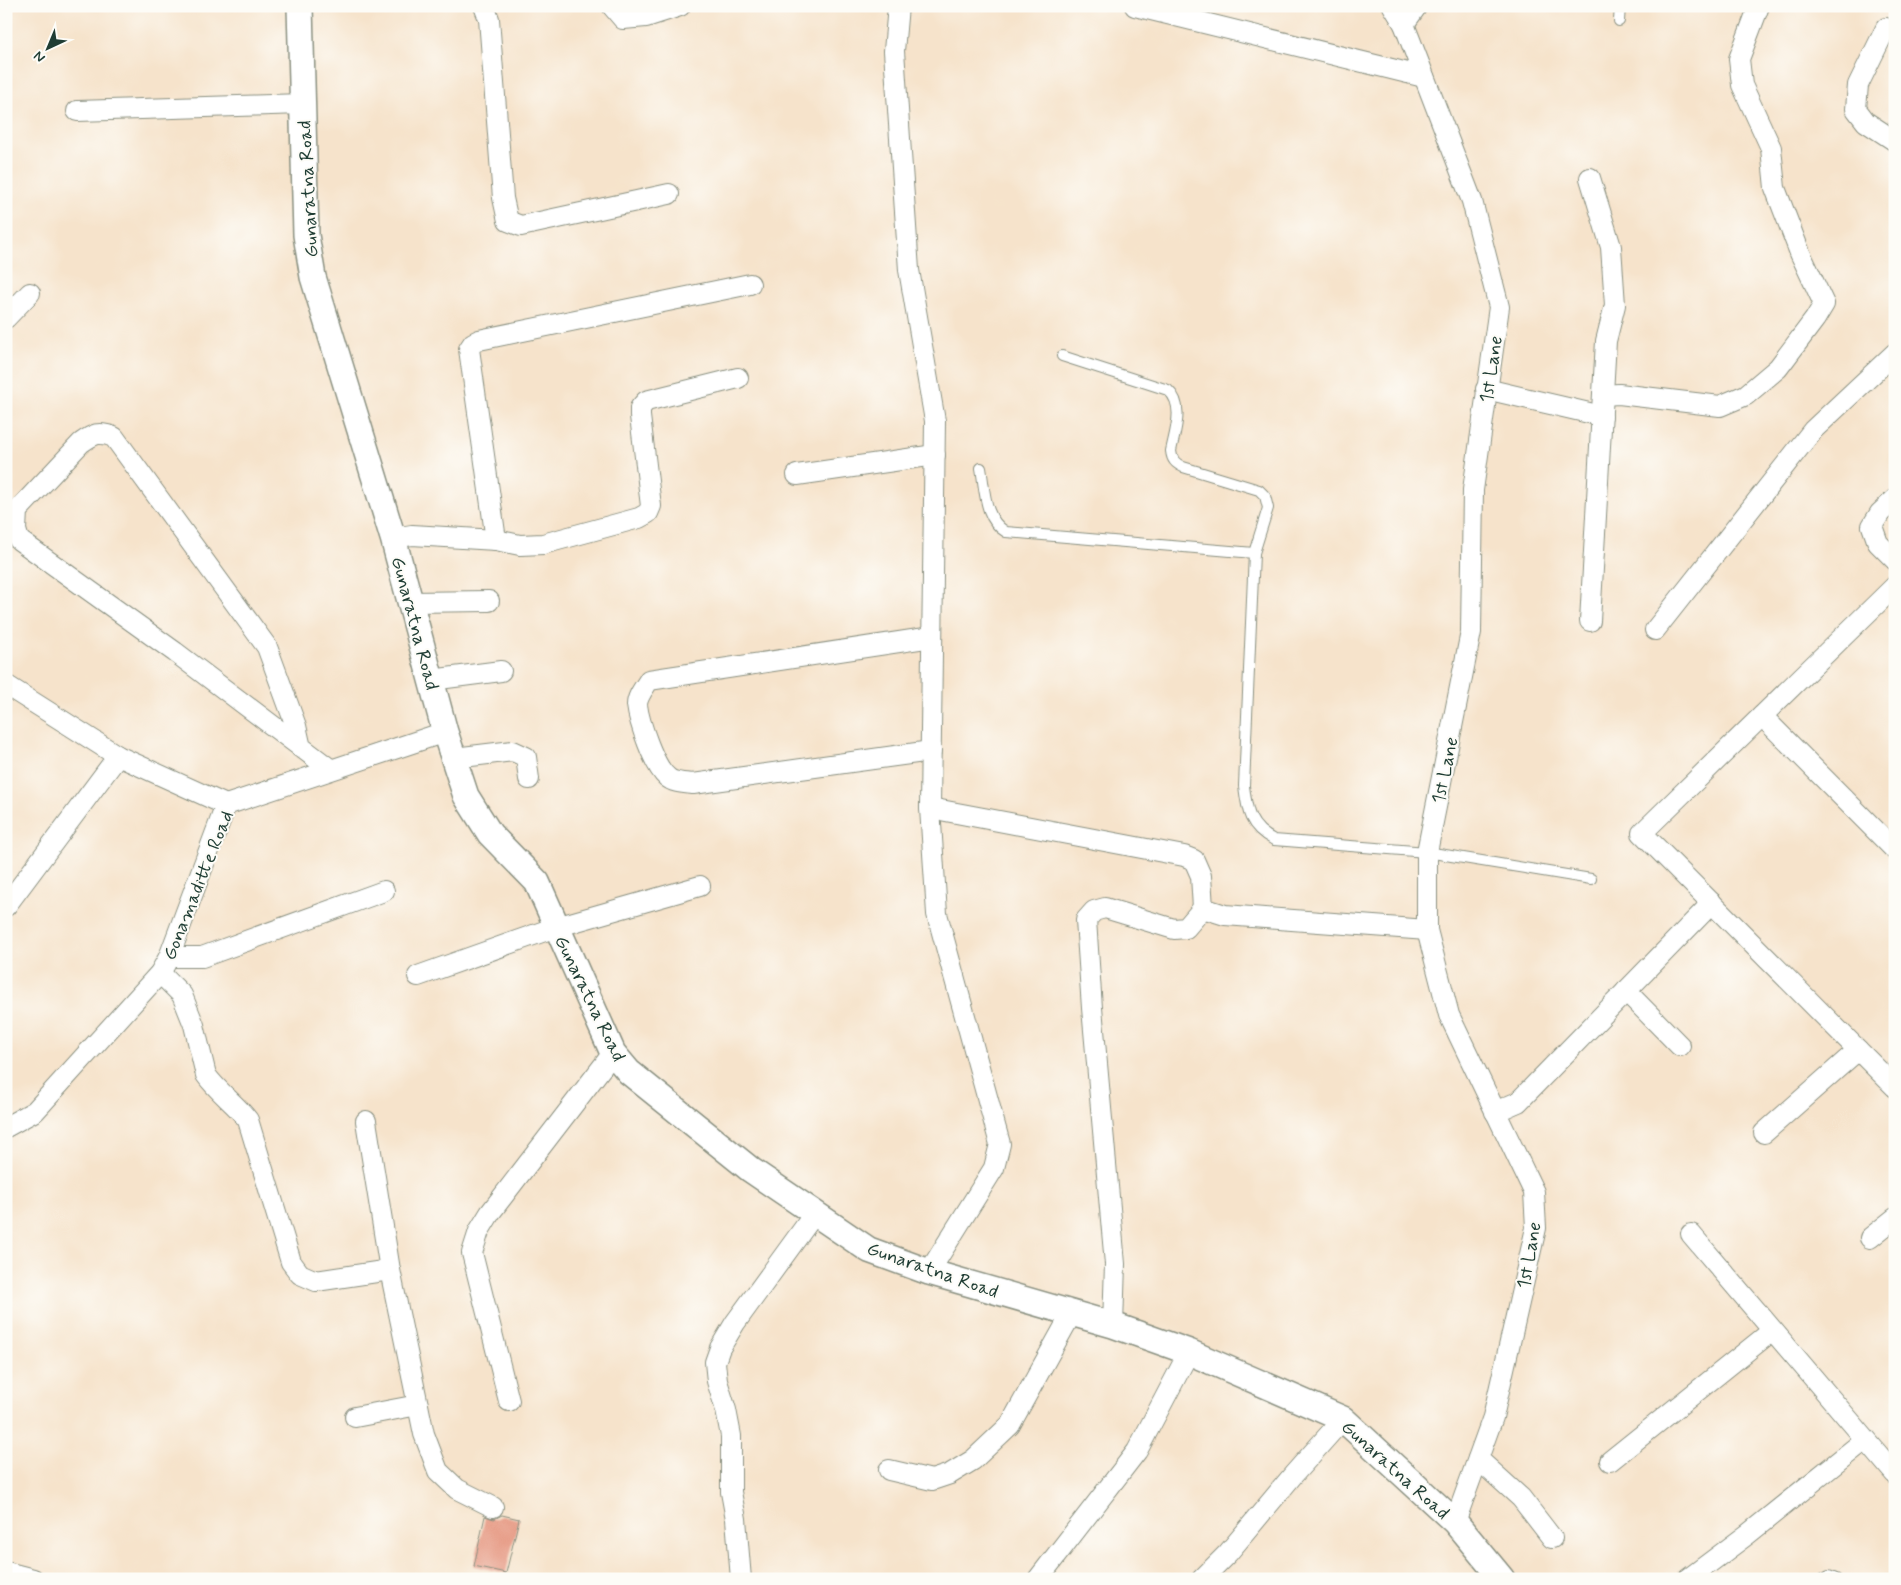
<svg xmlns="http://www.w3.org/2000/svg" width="1901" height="1585" font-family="Mynerve,sans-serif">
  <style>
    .building { fill: #e5957f }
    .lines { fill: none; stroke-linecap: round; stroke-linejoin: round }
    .service-casing { stroke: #8a9080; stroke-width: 12 }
    .minor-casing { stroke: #8a9080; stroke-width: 22 }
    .tertiary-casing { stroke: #8a9080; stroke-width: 28 }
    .service { stroke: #fff; stroke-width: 10 }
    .minor { stroke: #fff; stroke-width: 20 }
    .tertiary { stroke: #fff; stroke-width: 25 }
    .labels { text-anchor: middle; stroke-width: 4; stroke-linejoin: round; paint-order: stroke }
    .street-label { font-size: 19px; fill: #1f3d34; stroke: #fdfcf7 }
  </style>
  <rect width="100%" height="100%" fill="#fdfcf7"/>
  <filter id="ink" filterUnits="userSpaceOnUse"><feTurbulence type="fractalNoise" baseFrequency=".02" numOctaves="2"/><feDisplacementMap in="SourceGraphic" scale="10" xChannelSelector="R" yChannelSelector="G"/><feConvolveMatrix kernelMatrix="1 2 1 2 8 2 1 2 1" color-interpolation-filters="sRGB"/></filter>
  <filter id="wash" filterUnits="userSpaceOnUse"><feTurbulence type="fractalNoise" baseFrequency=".0096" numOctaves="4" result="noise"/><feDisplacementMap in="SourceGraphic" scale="20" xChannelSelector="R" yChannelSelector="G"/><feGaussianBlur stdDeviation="1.12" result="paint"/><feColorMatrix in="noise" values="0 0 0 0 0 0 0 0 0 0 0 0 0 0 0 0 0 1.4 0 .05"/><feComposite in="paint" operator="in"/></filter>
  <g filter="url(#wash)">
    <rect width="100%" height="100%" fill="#f6e3cb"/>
    <g id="blocks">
      <path class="building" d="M 502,1515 L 519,1519 L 506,1573 L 474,1566 L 485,1516 L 494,1519 Z"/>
    </g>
  </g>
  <g filter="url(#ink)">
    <use href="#blocks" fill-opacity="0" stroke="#8a9080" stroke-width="1"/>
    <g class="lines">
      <g class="service-casing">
        <g id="service">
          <path d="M 1619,21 L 1620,6"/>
          <path d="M 1062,356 L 1168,390 C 1185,405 1175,431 1171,451 C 1172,460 1175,463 1183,467 L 1259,490 L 1265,496 L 1268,508 L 1254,553 L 1244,786 C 1247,811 1249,827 1274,840 L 1427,852 L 1591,879"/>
          <path d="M 981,468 C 985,490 984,519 1006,532 L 1254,553"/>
          <path d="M 1824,1579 L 1829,1576 L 1836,1579"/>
        </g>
      </g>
      <g class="minor-casing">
        <g id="minor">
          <path d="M 484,6 L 489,19 L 503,198 L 508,221 L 521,226 L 669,194"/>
          <path d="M 612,6 L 623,19 L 646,17 L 680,6"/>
          <path d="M 898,6 L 894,51 L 909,270 L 935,421 L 930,808 L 937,914 L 1000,1144 L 994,1168 L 929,1272"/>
          <path d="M 1135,6 L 1424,77"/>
          <path d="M 1393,6 L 1404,24 L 1472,201 L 1499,307 L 1473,490 L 1471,632 L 1427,852 L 1427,930 L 1449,1015 L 1534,1192 L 1536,1228 L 1493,1417 L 1455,1522"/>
          <path d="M 1404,24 L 1417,6"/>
          <path d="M 1886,28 L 1858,85 L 1856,109 L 1866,122 L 1895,141"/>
          <path d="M 77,111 L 302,104"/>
          <path d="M 1590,178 L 1611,247 L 1615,305 L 1606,341 L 1590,621"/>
          <path d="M 6,318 L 30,293"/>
          <path d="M 1486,389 L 1602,416"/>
          <path d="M 1603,395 L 1619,394 L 1720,406 L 1746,395 L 1778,368 L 1815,319 L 1824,304 L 1800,253 L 1775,188 L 1771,148 L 1742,85 L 1739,59 L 1759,6"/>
          <path d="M 797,475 L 935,455"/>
          <path d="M 1895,499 L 1880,513 L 1872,526 L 1878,543 L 1895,560"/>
          <path d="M 393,538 L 412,535 L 496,540 L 520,545 L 543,544 L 639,518 L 648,513 L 651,506 L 640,416 L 640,408 L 646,401 L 738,378"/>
          <path d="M 496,540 L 469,349 L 473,343 L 479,340 L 750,284"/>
          <path d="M 1895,586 L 1642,833 L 1895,1087"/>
          <path d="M 410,602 L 489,601"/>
          <path d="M 1655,630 L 1813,430 L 1895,353"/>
          <path d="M 431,680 L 501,671"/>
          <path d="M 6,685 L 118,756 L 226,805"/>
          <path d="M 1762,716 L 1895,850"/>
          <path d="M 301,748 L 296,726 L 267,647 L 114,437 C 98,431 94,434 81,443 L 17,511 L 16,530 L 19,540 L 175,652 L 330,769"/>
          <path d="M 931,751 L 693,784 C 685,783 673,783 667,777 C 654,766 639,722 637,705 C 637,696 645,687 649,680 L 932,637"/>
          <path d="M 454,758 L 513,751 L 526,757 L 529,779"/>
          <path d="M 930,808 L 1184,856 L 1194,860 L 1201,876 L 1203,908 L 1225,915 L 1427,930"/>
          <path d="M 6,906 L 118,756"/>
          <path d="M 169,957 L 202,957 L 384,891"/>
          <path d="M 160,973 L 182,995 L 194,1025 L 206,1075 C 218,1092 236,1104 248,1120 L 291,1262 L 300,1274 L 316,1281 L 390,1270 L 366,1121"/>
          <path d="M 418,976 L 556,927 L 700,886"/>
          <path d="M 1626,991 L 1680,1046"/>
          <path d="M 1495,1112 L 1518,1102 L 1712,903"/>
          <path d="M 6,1127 L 35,1111 L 160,973 L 169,957 L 226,805 L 445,732"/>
          <path d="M 1764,1133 L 1858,1050"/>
          <path d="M 1691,1234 L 1895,1474"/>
          <path d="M 1870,1238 L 1895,1218"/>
          <path d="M 390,1270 L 424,1434 L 438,1471 L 457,1489 L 493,1507"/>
          <path d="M 1113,1325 L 1115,1264 L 1092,1008 L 1086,920 L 1094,911 L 1105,908 L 1174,929 L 1186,928 L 1203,908"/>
          <path d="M 509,1401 L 472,1253 L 479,1231 L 490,1213 L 613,1053"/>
          <path d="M 355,1417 L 418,1405"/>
          <path d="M 1478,1459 L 1521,1498 L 1552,1538"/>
          <path d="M 1610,1461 L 1772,1331"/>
          <path d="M 889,1470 L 932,1480 L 950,1474 L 973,1460 L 1010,1425 L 1072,1313"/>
          <path d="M 6,1572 L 33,1579"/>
          <path d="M 741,1579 L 736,1519 L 731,1492 L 731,1436 L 726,1410 L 717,1381 L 715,1362 L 720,1348 L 735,1323 L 815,1213"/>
          <path d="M 1038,1579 L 1137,1451 L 1189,1352"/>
          <path d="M 1202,1579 L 1228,1553 L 1294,1474 L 1343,1419"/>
          <path d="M 1688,1579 L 1748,1534 L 1865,1440"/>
        </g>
      </g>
      <g class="tertiary-casing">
        <path id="tertiary" d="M 300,6 L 306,235 L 313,277 L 393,538 L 445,732 L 466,796 L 490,834 L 537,882 L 613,1053 L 629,1072 L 751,1170 L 869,1250 L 929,1272 L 1113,1325 L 1189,1352 L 1343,1419 L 1455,1522 L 1502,1579"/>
      </g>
      <use href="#service" class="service"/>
      <use href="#minor" class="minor"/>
      <use href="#tertiary" class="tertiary"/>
    </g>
  </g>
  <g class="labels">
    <g class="street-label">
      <text transform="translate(307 189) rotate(-93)" y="7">Gunaratna Road</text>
      <text transform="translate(1490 369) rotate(-81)" y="7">1st Lane</text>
      <text transform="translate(416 623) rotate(75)" y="7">Gunaratna Road</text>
      <text transform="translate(1444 770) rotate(-78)" y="7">1st Lane</text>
      <text transform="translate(197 885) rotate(-68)" y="7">Gonamaditte Road</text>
      <text transform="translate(591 998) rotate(64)" y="7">Gunaratna Road</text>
      <text transform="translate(1528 1255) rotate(-80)" y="7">1st Lane</text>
      <text transform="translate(933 1269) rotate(19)" y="7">Gunaratna Road</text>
      <text transform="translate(1396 1469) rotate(42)" y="7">Gunaratna Road</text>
    </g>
  </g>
  <rect width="1901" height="1585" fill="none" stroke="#fdfcf7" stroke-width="25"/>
  <g transform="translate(48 48) rotate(224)" stroke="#fdfcf7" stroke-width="4" paint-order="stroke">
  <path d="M0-4L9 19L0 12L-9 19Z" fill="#1f3d34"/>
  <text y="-8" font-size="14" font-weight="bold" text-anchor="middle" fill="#1f3d34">N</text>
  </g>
</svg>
